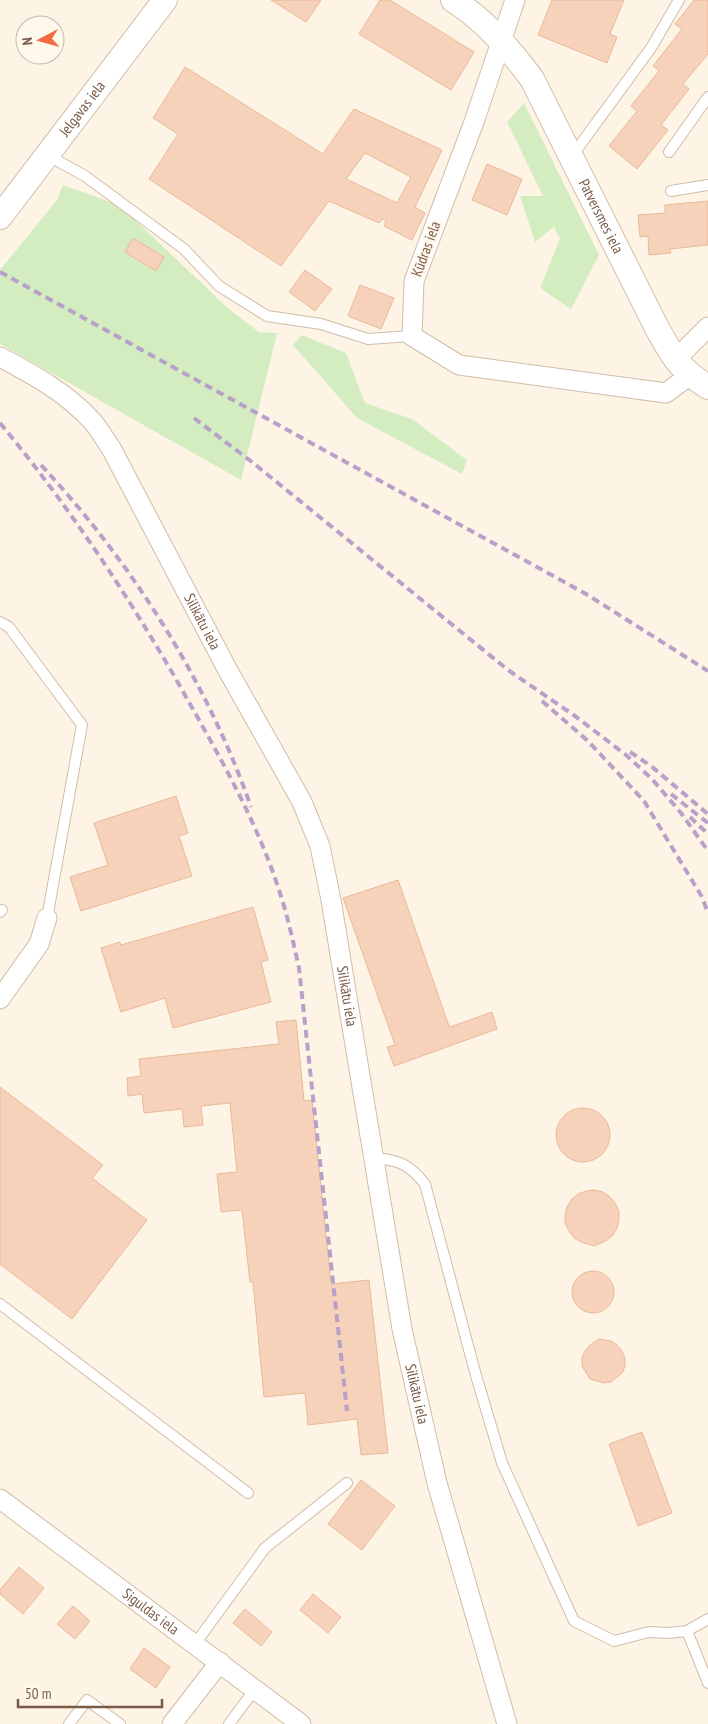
<svg xmlns="http://www.w3.org/2000/svg" width="708" height="1724" font-family="'PT Sans Narrow',sans-serif">
  <style>
    .green { fill: #d3edc1 }
    .building { fill: #f6d2ba; stroke: #eab999; fill-rule: evenodd }
    .lines { fill: none; stroke-linecap: round; stroke-linejoin: round }
    .service-casing { stroke: #d1bca9; stroke-width: 12 }
    .minor-casing { stroke: #d1bca9; stroke-width: 21 }
    .tertiary-casing { stroke: #d1bca9; stroke-width: 26 }
    .service { stroke: #fff; stroke-width: 10 }
    .minor { stroke: #fff; stroke-width: 19 }
    .tertiary { stroke: #fff; stroke-width: 24 }
    .rail { stroke: #b7a1c9; stroke-width: 4; stroke-dasharray: 8 5; stroke-linecap: butt }
    .labels { text-anchor: middle; stroke-width: 4.5; stroke-linejoin: round; paint-order: stroke }
    .street-label { font-size: 15px; fill: #795a47; stroke: #fff8ed }
  </style>
  <rect width="100%" height="100%" fill="#fef4e5"/>
  <g class="green">
    <path d="M 524,103 L 599,255 L 571,309 L 540,288 L 560,239 L 554,227 L 535,242 L 520,196 L 543,196 L 507,122 Z"/>
    <path d="M 63,185 L 119,205 L 230,310 L 259,332 L 277,333 L 241,480 L 0,344 L 0,270 L 57,200 Z"/>
    <path d="M 302,335 L 346,353 L 365,403 L 412,419 L 467,460 L 462,474 L 357,418 L 293,345 Z"/>
  </g>
  <g class="building">
    <path d="M 271,0 L 321,0 L 306,22 Z"/>
    <path d="M 380,0 L 390,0 L 474,52 L 451,90 L 359,34 Z"/>
    <path d="M 552,0 L 624,0 L 610,34 L 617,37 L 607,63 L 538,35 Z"/>
    <path d="M 694,0 L 708,0 L 708,54 L 683,84 L 689,89 L 661,125 L 668,130 L 637,169 L 609,146 L 637,111 L 631,106 L 659,71 L 653,66 L 682,29 L 675,24 Z"/>
    <path d="M 185,67 L 323,154 L 354,109 L 442,150 L 415,207 L 425,213 L 412,240 L 384,226 L 386,221 L 383,219 L 379,223 L 329,201 L 281,266 L 149,179 L 178,134 L 153,118 ZM 365,153 L 411,177 L 397,203 L 346,179 Z"/>
    <path d="M 487,164 L 522,179 L 507,215 L 472,200 Z"/>
    <path d="M 708,201 L 708,245 L 670,249 L 671,253 L 649,255 L 648,236 L 640,237 L 638,215 L 665,213 L 665,205 Z"/>
    <path d="M 133,238 L 164,257 L 156,271 L 125,252 Z"/>
    <path d="M 305,270 L 332,289 L 315,311 L 289,292 Z"/>
    <path d="M 360,285 L 394,298 L 381,329 L 348,316 Z"/>
    <path d="M 176,796 L 188,833 L 179,836 L 192,876 L 81,911 L 70,877 L 108,865 L 94,823 Z"/>
    <path d="M 398,880 L 449,1026 L 450,1027 L 492,1012 L 497,1029 L 394,1066 L 387,1047 L 395,1045 L 343,898 Z"/>
    <path d="M 253,907 L 268,960 L 261,962 L 271,1002 L 173,1028 L 165,998 L 121,1012 L 101,948 L 120,942 L 121,945 Z"/>
    <path d="M 296,1020 L 304,1101 L 312,1100 L 331,1284 L 369,1280 L 388,1453 L 361,1455 L 357,1419 L 308,1425 L 305,1393 L 264,1397 L 253,1282 L 250,1282 L 242,1210 L 221,1212 L 217,1174 L 237,1172 L 230,1103 L 201,1106 L 203,1125 L 184,1127 L 182,1109 L 144,1113 L 142,1094 L 128,1096 L 127,1078 L 141,1076 L 139,1059 L 279,1044 L 276,1022 Z"/>
    <path d="M 0,1087 L 103,1165 L 92,1178 L 147,1220 L 72,1319 L 0,1264 Z"/>
    <circle cx="583" cy="1135" r="27"/>
    <path d="M 594,1190 L 603,1192 L 610,1197 L 615,1203 L 619,1211 L 619,1220 L 617,1228 L 613,1235 L 606,1241 L 594,1246 L 581,1242 L 574,1238 L 569,1231 L 565,1223 L 565,1215 L 567,1207 L 572,1199 L 578,1194 L 586,1191 Z"/>
    <circle cx="593" cy="1292" r="21"/>
    <path d="M 599,1339 L 611,1341 L 617,1345 L 622,1351 L 625,1358 L 625,1365 L 623,1372 L 611,1382 L 604,1383 L 590,1379 L 582,1366 L 582,1358 L 585,1351 L 590,1345 Z"/>
    <path d="M 642,1432 L 672,1513 L 638,1526 L 609,1444 Z"/>
    <path d="M 361,1480 L 395,1506 L 362,1550 L 328,1524 Z"/>
    <path d="M 19,1567 L 44,1588 L 23,1614 L 0,1594 L 0,1590 Z"/>
    <path d="M 313,1594 L 341,1617 L 328,1633 L 300,1610 Z"/>
    <path d="M 73,1606 L 90,1621 L 75,1639 L 57,1624 Z"/>
    <path d="M 245,1609 L 272,1632 L 261,1646 L 233,1623 Z"/>
    <path d="M 144,1648 L 170,1667 L 156,1688 L 130,1669 Z"/>
  </g>
  <g class="lines">
    <g class="service-casing">
      <g id="service">
        <path d="M 669,152 L 708,97"/>
        <path d="M 47,155 L 85,176 L 184,249 L 219,286 L 267,316 L 321,324 L 368,339 L 412,336"/>
        <path d="M 572,156 L 651,48 L 679,0"/>
        <path d="M 671,191 L 708,185"/>
        <path d="M 0,622 L 9,627 L 82,725 L 47,918"/>
        <path d="M 0,912 L 2,910"/>
        <path d="M 374,1158 C 399,1160 409,1164 425,1184 L 475,1372 L 502,1463 L 574,1621 L 614,1641 L 649,1632 L 668,1633 L 687,1631 L 708,1683"/>
        <path d="M 0,1304 L 248,1493"/>
        <path d="M 687,1631 L 708,1619"/>
        <path d="M 195,1644 L 265,1548 L 347,1483"/>
        <path d="M 69,1724 L 87,1700 L 120,1724"/>
        <path d="M 229,1724 L 255,1689"/>
      </g>
    </g>
    <g class="minor-casing">
      <g id="minor">
        <path d="M 515,0 L 474,122 L 414,281 L 412,336 L 459,365 L 666,393 L 690,375"/>
        <path id="s1" d="M 0,357 C 34,375 67,393 93,422 C 100,430 105,440 111,448 L 226,667 L 302,802 L 320,846 L 331,900 L 402,1329 L 437,1483 L 507,1724"/>
        <path d="M 675,360 L 708,327"/>
        <path d="M 0,999 L 39,944 L 47,918"/>
        <path id="s2" d="M 0,1499 L 301,1724"/>
        <path d="M 172,1724 L 220,1662"/>
      </g>
    </g>
    <g class="tertiary-casing">
      <g id="tertiary">
        <path id="s3" d="M 453,0 C 485,20 510,49 532,79 L 657,328 C 673,357 679,369 708,387"/>
        <path id="s4" d="M 0,217 L 165,0"/>
      </g>
    </g>
    <use href="#service" class="service"/>
    <use href="#minor" class="minor"/>
    <use href="#tertiary" class="tertiary"/>
    <g class="rail">
      <path d="M 0,272 L 586,594 L 708,671"/>
      <path d="M 194,418 L 252,462 L 508,670 L 575,716 L 626,755 L 652,779 L 681,813 L 708,851"/>
      <path d="M 0,423 C 68,505 128,595 181,688 C 217,752 255,817 278,887 C 287,913 293,941 299,968 L 347,1411"/>
      <path d="M 41,465 C 132,563 207,681 251,807"/>
      <path d="M 542,701 L 588,741 L 644,801 L 702,897 L 708,913"/>
      <path d="M 630,752 L 651,766 L 708,814"/>
      <path d="M 671,794 L 708,823"/>
      <path d="M 690,817 L 708,834"/>
    </g>
  </g>
  <g class="labels">
    <g class="street-label">
      <text dy="5" stroke="none"><textPath href="#s4" startOffset="136">Jelgavas iela</textPath></text>
      <text dy="5" stroke="none"><textPath href="#s3" startOffset="266">Patversmes iela</textPath></text>
      <text transform="translate(426 249) rotate(-70)" y="5">Kūdras iela</text>
      <text dy="5" stroke="none"><textPath href="#s1" startOffset="342">Silikātu iela</textPath></text>
      <text dy="5" stroke="none"><textPath href="#s1" startOffset="748">Silikātu iela</textPath></text>
      <text dy="5" stroke="none"><textPath href="#s1" startOffset="1152">Silikātu iela</textPath></text>
      <text dy="5" stroke="none"><textPath href="#s2" startOffset="188">Siguldas iela</textPath></text>
    </g>
  </g>
  <g transform="translate(40 40) rotate(264)"><circle r="24" fill="#fff8ed" stroke="#c9b9ab"/>
  <path d="M0-4L9 19L0 12L-9 19Z" fill="#f26a40"/>
  <text y="-8" font-size="14" font-weight="bold" text-anchor="middle" fill="#795a47">N</text>
  </g>
  <path d="M18 1699v8h144v-8" fill="none" stroke="#795a47" stroke-width="2.5"/>
  <text x="25" y="1699" font-size="15" fill="#795a47" stroke="#fff8ed" stroke-width="4" paint-order="stroke">50 m</text>
</svg>
